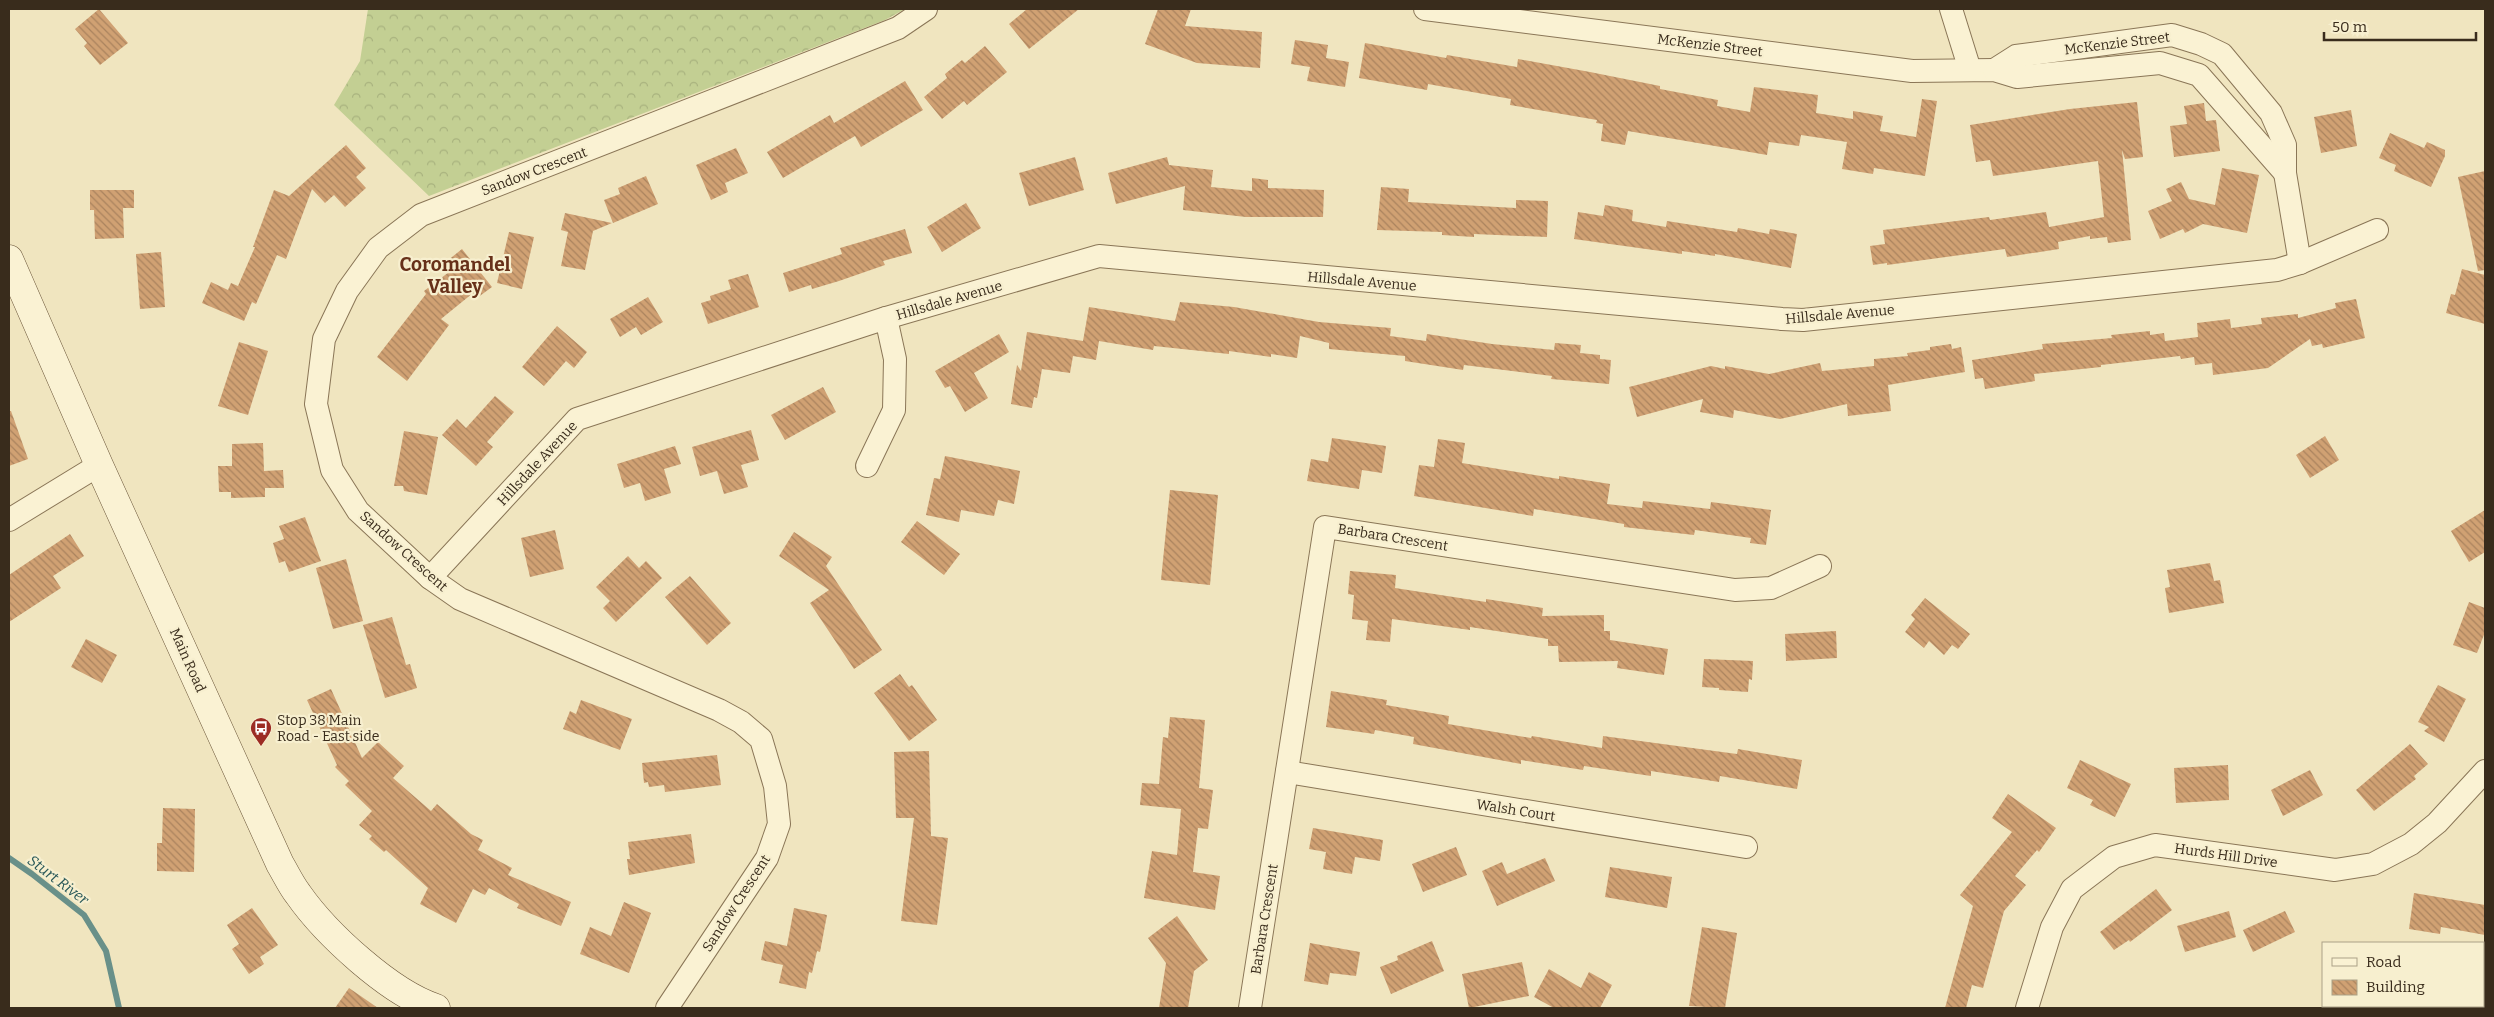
<svg xmlns="http://www.w3.org/2000/svg" width="2494" height="1017" font-family="Bitter,serif">
  <style>
    .forest { fill: url(#forest-crowns) }
    .lines { fill: none; stroke-linecap: round; stroke-linejoin: round }
    .stream { stroke: #699089; stroke-width: 6 }
    .building { fill: url(#building-back-hatch) }
    .street-casing { stroke: #8a7657; stroke-width: 24 }
    .secondary-casing { stroke: #6c573a; stroke-width: 29 }
    .street { stroke: #faf2d3; stroke-width: 22 }
    .secondary { stroke: #faf2d3; stroke-width: 28 }
    .labels { text-anchor: middle; stroke-width: 4.5; stroke-linejoin: round; paint-order: stroke }
    .street-label { font-size: 14px; fill: #392c1c; stroke: #f7efcf }
    .poi-label { font-size: 14px; fill: #392c1c; stroke: #f7efcf; text-anchor: start }
    .water-label { font-size: 15px; font-style: italic; fill: #2a5959; stroke: #f7efcf }
    .district-label { font-size: 19px; font-weight: bold; fill: #673019; stroke: #f7efcf }
  </style>
  <defs>
    <pattern id="forest-crowns" width="20" height="18" patternUnits="userSpaceOnUse" patternTransform="scale(1.25)"><rect width="20" height="18" fill="#c3cf93"/><path d="M2 6a3 3 0 1 1 6 0M12 15a3 3 0 1 1 6 0" fill="none" stroke="#a8b27e"/></pattern>
    <pattern id="building-back-hatch" width="6" height="6" patternUnits="userSpaceOnUse" patternTransform="scale(1.25)"><rect width="6" height="6" fill="#d0a173"/><path d="M-1 5l2 2M0 0l6 6M5-1l2 2" fill="none" stroke="#aa835e"/></pattern>
  </defs>
  <rect width="100%" height="100%" fill="#f0e5bf"/>
  <path class="forest" d="M 368,9 L 905,9 L 885,20 L 429,196 L 334,105 L 360,61 Z"/>
  <g class="lines">
    <path class="stream" d="M 9,858 L 32,874 L 84,915 L 106,951 L 119,1008"/>
  </g>
  <g class="building">
    <path d="M 99,9 L 128,43 L 100,65 L 84,46 L 87,43 L 75,29 Z"/>
    <path d="M 1027,9 L 1079,9 L 1029,49 L 1009,24 Z"/>
    <path d="M 1158,9 L 1191,9 L 1185,26 L 1262,32 L 1260,68 L 1197,63 L 1145,44 Z"/>
    <path d="M 1295,40 L 1328,45 L 1326,58 L 1349,62 L 1345,87 L 1307,81 L 1310,67 L 1291,64 Z"/>
    <path d="M 1365,43 L 1446,58 L 1447,55 L 1517,67 L 1518,59 L 1590,72 L 1660,86 L 1660,89 L 1718,100 L 1717,106 L 1750,112 L 1754,87 L 1818,95 L 1816,113 L 1853,119 L 1853,111 L 1883,116 L 1880,131 L 1916,137 L 1922,99 L 1937,101 L 1925,176 L 1874,168 L 1873,174 L 1842,169 L 1847,142 L 1801,135 L 1799,146 L 1769,142 L 1767,155 L 1628,131 L 1625,145 L 1601,141 L 1603,124 L 1596,123 L 1597,120 L 1510,105 L 1511,99 L 1428,84 L 1427,90 L 1359,78 Z"/>
    <path d="M 985,46 L 1007,72 L 967,105 L 964,101 L 942,119 L 924,97 L 947,78 L 945,74 L 962,60 L 965,63 Z"/>
    <path d="M 905,81 L 923,110 L 861,147 L 855,136 L 783,178 L 767,152 L 830,115 L 834,123 Z"/>
    <path d="M 2137,102 L 2143,157 L 2125,159 L 2122,150 L 2131,240 L 2108,243 L 2107,237 L 2090,239 L 2090,236 L 2058,242 L 2059,249 L 2007,257 L 2005,249 L 1887,265 L 1887,263 L 1873,265 L 1870,246 L 1885,244 L 1883,230 L 1989,217 L 1990,220 L 2046,212 L 2049,227 L 2104,217 L 2098,161 L 1993,176 L 1990,160 L 1976,162 L 1970,125 L 2070,109 Z"/>
    <path d="M 2204,103 L 2206,121 L 2216,120 L 2220,151 L 2174,157 L 2170,126 L 2187,124 L 2184,106 Z"/>
    <path d="M 2351,110 L 2357,146 L 2321,153 L 2314,117 Z"/>
    <path d="M 2390,133 L 2424,148 L 2427,142 L 2445,150 L 2445,156 L 2431,187 L 2394,171 L 2396,165 L 2379,158 Z"/>
    <path d="M 346,145 L 366,168 L 356,177 L 366,188 L 345,207 L 334,195 L 325,203 L 312,189 L 286,259 L 277,255 L 256,304 L 252,302 L 244,321 L 202,303 L 211,282 L 228,290 L 231,283 L 238,286 L 255,247 L 253,247 L 274,190 L 289,196 Z"/>
    <path d="M 736,148 L 748,173 L 725,183 L 728,192 L 711,200 L 696,165 Z"/>
    <path d="M 1075,157 L 1084,190 L 1029,206 L 1019,173 Z"/>
    <path d="M 1167,157 L 1169,165 L 1213,170 L 1211,187 L 1252,191 L 1252,178 L 1268,180 L 1268,188 L 1324,190 L 1323,217 L 1246,217 L 1183,210 L 1185,186 L 1116,204 L 1108,173 Z"/>
    <path d="M 2222,168 L 2259,175 L 2247,233 L 2203,224 L 2185,233 L 2183,229 L 2160,239 L 2148,211 L 2172,201 L 2166,189 L 2181,182 L 2189,199 L 2215,205 Z"/>
    <path d="M 2485,171 L 2485,270 L 2478,271 L 2458,177 Z"/>
    <path d="M 646,176 L 658,204 L 613,223 L 604,200 L 620,194 L 618,188 Z"/>
    <path d="M 1381,187 L 1409,189 L 1408,202 L 1516,208 L 1516,200 L 1548,201 L 1547,237 L 1474,234 L 1474,237 L 1442,235 L 1442,232 L 1377,230 Z"/>
    <path d="M 90,190 L 134,190 L 134,208 L 123,208 L 124,238 L 95,239 L 94,210 L 90,210 Z"/>
    <path d="M 966,203 L 981,228 L 942,252 L 927,227 Z"/>
    <path d="M 1605,205 L 1633,210 L 1632,221 L 1666,227 L 1667,221 L 1737,232 L 1738,228 L 1769,234 L 1770,229 L 1797,234 L 1791,268 L 1715,254 L 1715,256 L 1682,251 L 1682,254 L 1574,239 L 1578,212 L 1603,216 Z"/>
    <path d="M 565,213 L 612,223 L 593,231 L 585,270 L 561,266 L 568,232 L 561,230 Z"/>
    <path d="M 905,229 L 912,253 L 883,261 L 885,265 L 839,281 L 812,289 L 811,285 L 789,292 L 783,273 L 842,254 L 840,248 Z"/>
    <path d="M 509,232 L 534,237 L 522,289 L 497,283 Z"/>
    <path d="M 462,249 L 492,287 L 477,298 L 473,293 L 441,319 L 449,325 L 407,381 L 377,357 L 426,294 L 424,291 L 453,269 L 447,261 Z"/>
    <path d="M 161,252 L 165,307 L 140,309 L 136,254 Z"/>
    <path d="M 2462,269 L 2485,275 L 2485,324 L 2446,313 L 2451,294 L 2455,295 Z"/>
    <path d="M 748,274 L 759,307 L 708,324 L 701,303 L 711,300 L 710,296 L 731,289 L 728,280 Z"/>
    <path d="M 648,297 L 663,322 L 641,335 L 636,327 L 620,337 L 610,319 Z"/>
    <path d="M 2356,299 L 2365,338 L 2323,348 L 2322,344 L 2312,346 L 2310,339 L 2268,368 L 2213,375 L 2212,363 L 2195,365 L 2194,357 L 2181,359 L 2180,356 L 2101,365 L 2101,367 L 2034,374 L 2035,381 L 1985,389 L 1983,378 L 1975,379 L 1972,360 L 2043,349 L 2042,344 L 2112,338 L 2111,335 L 2150,331 L 2150,335 L 2164,333 L 2165,341 L 2198,337 L 2197,323 L 2230,319 L 2231,328 L 2262,324 L 2261,318 L 2298,314 L 2298,318 L 2336,308 L 2335,303 Z"/>
    <path d="M 1180,302 L 1234,307 L 1319,322 L 1391,328 L 1390,336 L 1426,341 L 1427,334 L 1492,344 L 1554,350 L 1555,343 L 1581,345 L 1580,353 L 1600,355 L 1600,359 L 1611,360 L 1609,384 L 1551,379 L 1552,376 L 1464,365 L 1463,370 L 1405,361 L 1405,356 L 1329,349 L 1329,343 L 1300,336 L 1297,358 L 1271,354 L 1271,357 L 1229,351 L 1229,354 L 1154,346 L 1153,350 L 1099,341 L 1096,360 L 1073,356 L 1070,373 L 1042,369 L 1037,398 L 1034,397 L 1032,408 L 1011,404 L 1017,365 L 1021,371 L 1027,332 L 1083,341 L 1089,307 L 1175,321 Z"/>
    <path d="M 557,326 L 587,352 L 574,368 L 566,361 L 544,386 L 522,367 Z"/>
    <path d="M 999,334 L 1009,352 L 974,373 L 988,398 L 965,412 L 950,386 L 945,388 L 935,371 Z"/>
    <path d="M 239,342 L 268,351 L 248,415 L 218,406 Z"/>
    <path d="M 1951,344 L 1952,349 L 1961,347 L 1965,372 L 1888,385 L 1891,411 L 1848,416 L 1847,404 L 1780,419 L 1734,410 L 1733,418 L 1700,412 L 1703,399 L 1637,417 L 1629,387 L 1711,366 L 1725,369 L 1725,366 L 1769,374 L 1820,363 L 1822,371 L 1874,366 L 1874,359 L 1908,356 L 1907,353 L 1930,350 L 1930,347 Z"/>
    <path d="M 823,387 L 836,412 L 785,440 L 771,415 Z"/>
    <path d="M 495,396 L 514,412 L 487,442 L 493,447 L 476,466 L 442,435 L 457,419 L 466,428 Z"/>
    <path d="M 9,411 L 11,411 L 28,459 L 9,466 Z"/>
    <path d="M 751,430 L 759,460 L 741,465 L 748,487 L 724,494 L 717,471 L 700,476 L 692,447 Z"/>
    <path d="M 404,431 L 438,437 L 427,495 L 404,491 L 403,486 L 394,486 Z"/>
    <path d="M 2325,436 L 2339,460 L 2310,478 L 2296,455 Z"/>
    <path d="M 1332,438 L 1386,446 L 1382,473 L 1362,470 L 1359,489 L 1307,481 L 1311,459 L 1328,462 Z"/>
    <path d="M 1438,439 L 1465,443 L 1462,463 L 1559,479 L 1559,476 L 1610,484 L 1607,504 L 1642,508 L 1643,501 L 1710,509 L 1711,502 L 1771,510 L 1766,545 L 1750,543 L 1751,538 L 1695,530 L 1694,535 L 1624,527 L 1624,524 L 1534,509 L 1533,516 L 1414,496 L 1419,465 L 1434,467 Z"/>
    <path d="M 263,443 L 264,471 L 283,470 L 284,488 L 265,488 L 265,497 L 231,498 L 231,492 L 219,492 L 218,466 L 232,466 L 232,444 Z"/>
    <path d="M 675,446 L 681,464 L 664,469 L 671,493 L 645,501 L 640,483 L 624,488 L 617,464 Z"/>
    <path d="M 945,456 L 1020,471 L 1014,504 L 998,500 L 994,516 L 961,510 L 959,522 L 926,515 L 934,478 L 940,479 Z"/>
    <path d="M 1170,490 L 1218,495 L 1210,585 L 1161,580 Z"/>
    <path d="M 2485,510 L 2485,552 L 2469,562 L 2451,531 Z"/>
    <path d="M 305,517 L 321,561 L 289,572 L 285,561 L 279,563 L 273,543 L 284,539 L 279,526 Z"/>
    <path d="M 917,521 L 960,554 L 944,575 L 901,542 Z"/>
    <path d="M 555,530 L 564,569 L 530,577 L 521,538 Z"/>
    <path d="M 794,532 L 832,557 L 826,566 L 882,650 L 854,669 L 810,603 L 829,590 L 779,556 Z"/>
    <path d="M 70,534 L 84,556 L 53,576 L 61,588 L 9,622 L 9,575 Z"/>
    <path d="M 628,556 L 639,568 L 646,561 L 662,578 L 616,622 L 603,608 L 610,601 L 596,587 Z"/>
    <path d="M 346,559 L 363,621 L 333,629 L 316,568 Z"/>
    <path d="M 2210,563 L 2214,581 L 2220,580 L 2224,603 L 2169,613 L 2165,588 L 2170,587 L 2167,570 Z"/>
    <path d="M 1350,571 L 1396,575 L 1395,588 L 1486,602 L 1486,599 L 1543,608 L 1542,616 L 1604,615 L 1604,631 L 1610,631 L 1610,640 L 1668,649 L 1664,675 L 1617,668 L 1618,661 L 1559,662 L 1558,646 L 1548,646 L 1548,639 L 1470,627 L 1470,630 L 1392,619 L 1390,642 L 1366,640 L 1368,621 L 1352,619 L 1354,595 L 1348,594 Z"/>
    <path d="M 690,576 L 731,623 L 707,645 L 665,597 Z"/>
    <path d="M 1925,598 L 1970,634 L 1958,649 L 1952,645 L 1944,655 L 1929,641 L 1924,648 L 1905,632 L 1915,619 L 1911,615 Z"/>
    <path d="M 2469,602 L 2485,608 L 2485,632 L 2477,653 L 2453,645 Z"/>
    <path d="M 392,617 L 406,665 L 410,664 L 417,688 L 385,698 L 363,625 Z"/>
    <path d="M 1836,631 L 1837,658 L 1786,661 L 1785,634 Z"/>
    <path d="M 86,639 L 117,655 L 102,683 L 71,667 Z"/>
    <path d="M 1704,659 L 1753,661 L 1752,680 L 1749,679 L 1748,692 L 1719,690 L 1719,688 L 1702,687 Z"/>
    <path d="M 900,674 L 909,687 L 912,685 L 937,720 L 909,741 L 874,693 Z"/>
    <path d="M 2438,685 L 2466,699 L 2444,742 L 2424,731 L 2429,727 L 2418,722 Z"/>
    <path d="M 331,689 L 362,758 L 378,742 L 404,766 L 393,778 L 431,811 L 437,804 L 471,834 L 483,840 L 478,850 L 512,868 L 508,875 L 571,902 L 561,926 L 517,908 L 519,904 L 489,888 L 485,895 L 473,889 L 456,923 L 420,904 L 428,888 L 386,850 L 384,852 L 369,839 L 372,836 L 359,825 L 372,811 L 345,785 L 349,781 L 335,767 L 337,765 L 307,700 Z"/>
    <path d="M 1331,691 L 1387,700 L 1386,705 L 1449,716 L 1448,724 L 1531,738 L 1532,736 L 1602,748 L 1603,736 L 1737,754 L 1738,749 L 1802,760 L 1797,789 L 1720,776 L 1719,782 L 1651,771 L 1651,776 L 1584,766 L 1583,770 L 1521,760 L 1521,764 L 1413,744 L 1414,737 L 1375,730 L 1374,734 L 1326,727 Z"/>
    <path d="M 581,700 L 632,719 L 620,750 L 563,729 L 570,711 L 576,714 Z"/>
    <path d="M 1170,717 L 1205,720 L 1199,788 L 1213,790 L 1208,829 L 1198,828 L 1193,872 L 1220,876 L 1215,910 L 1144,898 L 1152,851 L 1177,855 L 1181,809 L 1140,805 L 1142,783 L 1159,784 L 1163,737 L 1168,738 Z"/>
    <path d="M 2410,744 L 2428,764 L 2414,776 L 2416,779 L 2374,811 L 2356,790 Z"/>
    <path d="M 929,751 L 931,836 L 948,838 L 937,925 L 901,921 L 914,818 L 896,818 L 894,752 Z"/>
    <path d="M 717,755 L 721,785 L 665,792 L 664,785 L 649,787 L 648,782 L 644,783 L 642,763 Z"/>
    <path d="M 2080,760 L 2131,784 L 2115,817 L 2090,805 L 2093,800 L 2067,788 Z"/>
    <path d="M 2228,765 L 2229,800 L 2176,803 L 2174,768 Z"/>
    <path d="M 2310,770 L 2323,795 L 2283,816 L 2271,790 Z"/>
    <path d="M 2008,794 L 2056,828 L 2039,852 L 2037,850 L 2015,876 L 2026,885 L 2004,911 L 1983,988 L 1972,985 L 1966,1008 L 1945,1008 L 1973,906 L 1960,895 L 2012,832 L 1992,818 Z"/>
    <path d="M 163,808 L 195,809 L 194,872 L 157,871 L 157,843 L 162,843 Z"/>
    <path d="M 1313,828 L 1383,840 L 1380,861 L 1355,857 L 1352,874 L 1323,869 L 1326,852 L 1309,849 Z"/>
    <path d="M 691,834 L 695,863 L 629,875 L 627,859 L 630,859 L 628,842 Z"/>
    <path d="M 1456,847 L 1467,875 L 1423,892 L 1412,864 Z"/>
    <path d="M 1545,858 L 1555,881 L 1497,906 L 1482,871 L 1502,862 L 1507,874 Z"/>
    <path d="M 1610,867 L 1672,877 L 1667,908 L 1605,897 Z"/>
    <path d="M 2156,889 L 2172,910 L 2130,942 L 2129,940 L 2114,950 L 2100,932 Z"/>
    <path d="M 2414,893 L 2485,905 L 2485,935 L 2441,927 L 2440,934 L 2409,929 Z"/>
    <path d="M 624,902 L 651,913 L 629,973 L 580,954 L 590,927 L 611,936 Z"/>
    <path d="M 252,908 L 278,945 L 260,957 L 264,964 L 249,974 L 232,949 L 239,944 L 227,925 Z"/>
    <path d="M 794,908 L 827,915 L 820,952 L 817,951 L 812,973 L 809,972 L 806,989 L 779,983 L 783,965 L 761,960 L 765,941 L 787,946 Z"/>
    <path d="M 2229,911 L 2236,937 L 2185,952 L 2177,926 Z"/>
    <path d="M 2285,911 L 2295,932 L 2253,952 L 2243,930 Z"/>
    <path d="M 1177,916 L 1208,960 L 1194,971 L 1188,1008 L 1159,1008 L 1166,963 L 1148,938 Z"/>
    <path d="M 1702,927 L 1737,933 L 1725,1008 L 1689,1006 Z"/>
    <path d="M 1432,941 L 1444,971 L 1391,994 L 1380,967 L 1398,960 L 1397,956 Z"/>
    <path d="M 1310,943 L 1360,952 L 1356,976 L 1330,973 L 1328,985 L 1304,981 Z"/>
    <path d="M 1522,962 L 1529,996 L 1469,1008 L 1462,974 Z"/>
    <path d="M 1549,969 L 1581,988 L 1589,972 L 1612,985 L 1600,1008 L 1554,1008 L 1534,997 Z"/>
    <path d="M 349,988 L 378,1008 L 335,1008 Z"/>
  </g>
  <g class="lines">
    <g class="street-casing">
      <g id="street">
        <path d="M 1425,9 L 1912,71 L 1994,70 L 2017,77 L 2160,63 L 2199,75 L 2285,173"/>
        <path d="M 1951,9 L 1970,70"/>
        <path d="M 1994,70 L 2016,56 L 2172,35 L 2201,44 L 2222,54 L 2271,113 L 2285,145 L 2285,173 L 2300,263"/>
        <path d="M 867,466 L 894,410 L 895,359 L 886,318"/>
        <path d="M 9,520 L 99,465"/>
        <path d="M 430,578 L 577,419 L 886,318 L 1099,256 L 1782,319 L 1803,320 L 2277,270 L 2300,263 L 2377,230"/>
        <path d="M 1287,772 L 1746,847"/>
        <path d="M 667,1008 L 767,858 L 779,824 L 775,786 L 761,739 L 741,722 L 719,710 L 460,599 L 430,578 L 358,511 L 332,470 L 316,404 L 324,339 L 347,291 L 378,248 L 421,215 L 898,28 L 926,9"/>
        <path d="M 1250,1008 L 1325,527 L 1735,590 L 1771,588 L 1820,566"/>
        <path d="M 2027,1008 L 2052,927 L 2072,889 L 2114,857 L 2155,845 L 2335,870 L 2373,864 L 2411,844 L 2437,823 L 2485,771"/>
      </g>
    </g>
    <g class="secondary-casing">
      <path id="secondary" d="M 9,259 L 99,465 L 280,864 C 286,874 291,885 298,894 C 326,934 390,993 436,1008"/>
    </g>
    <use href="#street" class="street"/>
    <use href="#secondary" class="secondary"/>
  </g>
  <defs>
    <g id="bus-pin" transform="scale(1.125)"><path d="M0 17L-7.5 6A9.5 9.5 0 1 1 7.5 6Z" fill="#9c2c24" stroke="#f7efcf"/><path d="M-5-6H5V4H4V6H2V4H-2V6H-4V4H-5ZM-3.5-4V0h7V-4ZM-3.5 1.2v1.5H-2V1.2ZM2 1.2v1.5H3.5V1.2Z" fill="#fff"/></g>
  </defs>
  <g fill-rule="evenodd">
    <use href="#bus-pin" x="261" y="728"/>
  </g>
  <g class="labels">
    <g class="street-label">
      <text transform="translate(2117 43) rotate(-7)" y="5">McKenzie Street</text>
      <text transform="translate(1710 45) rotate(7)" y="5">McKenzie Street</text>
      <text transform="translate(534 171) rotate(-21)" y="5">Sandow Crescent</text>
      <text transform="translate(1362 281) rotate(5)" y="5">Hillsdale Avenue</text>
      <text transform="translate(949 300) rotate(-16)" y="5">Hillsdale Avenue</text>
      <text transform="translate(1840 314) rotate(-5)" y="5">Hillsdale Avenue</text>
      <text transform="translate(537 463) rotate(-47)" y="5">Hillsdale Avenue</text>
      <text transform="translate(1393 537) rotate(9)" y="5">Barbara Crescent</text>
      <text transform="translate(404 551) rotate(42)" y="5">Sandow Crescent</text>
      <text transform="translate(188 660) rotate(66)" y="5">Main Road</text>
      <text transform="translate(1516 810) rotate(9)" y="5">Walsh Court</text>
      <text transform="translate(2226 855) rotate(8)" y="5">Hurds Hill Drive</text>
      <text transform="translate(736 903) rotate(-57)" y="5">Sandow Crescent</text>
      <text transform="translate(1264 919) rotate(-81)" y="5">Barbara Crescent</text>
    </g>
    <g class="poi-label">
      <text x="277" y="725">Stop 38 Main<tspan x="277" dy="16">Road - East side</tspan></text>
    </g>
    <g class="water-label">
      <text transform="translate(58 880) rotate(37)" y="5">Sturt River</text>
    </g>
    <g class="district-label">
      <text x="455" y="271">Coromandel<tspan x="455" dy="22">Valley</tspan></text>
    </g>
  </g>
  <rect width="2494" height="1017" fill="none" stroke="#392c1c" stroke-width="20"/>
  <rect x="2322" y="942" width="162" height="65" fill="#f7efcf" stroke="#aba187"/>
  <rect x="2332" y="958" width="25" height="8" fill="#faf2d3" stroke="#aba187"/>
  <text x="2366" y="967" font-size="15" fill="#392c1c">Road</text>
  <rect x="2332" y="980" width="25" height="15" fill="url(#building-back-hatch)" stroke="#aba187"/>
  <text x="2366" y="992" font-size="15" fill="#392c1c">Building</text>
  <path d="M2324 32v8h152v-8" fill="none" stroke="#392c1c" stroke-width="2.5"/>
  <text x="2332" y="32" font-size="15" fill="#392c1c" stroke="#f7efcf" stroke-width="4" paint-order="stroke">50 m</text>
</svg>
